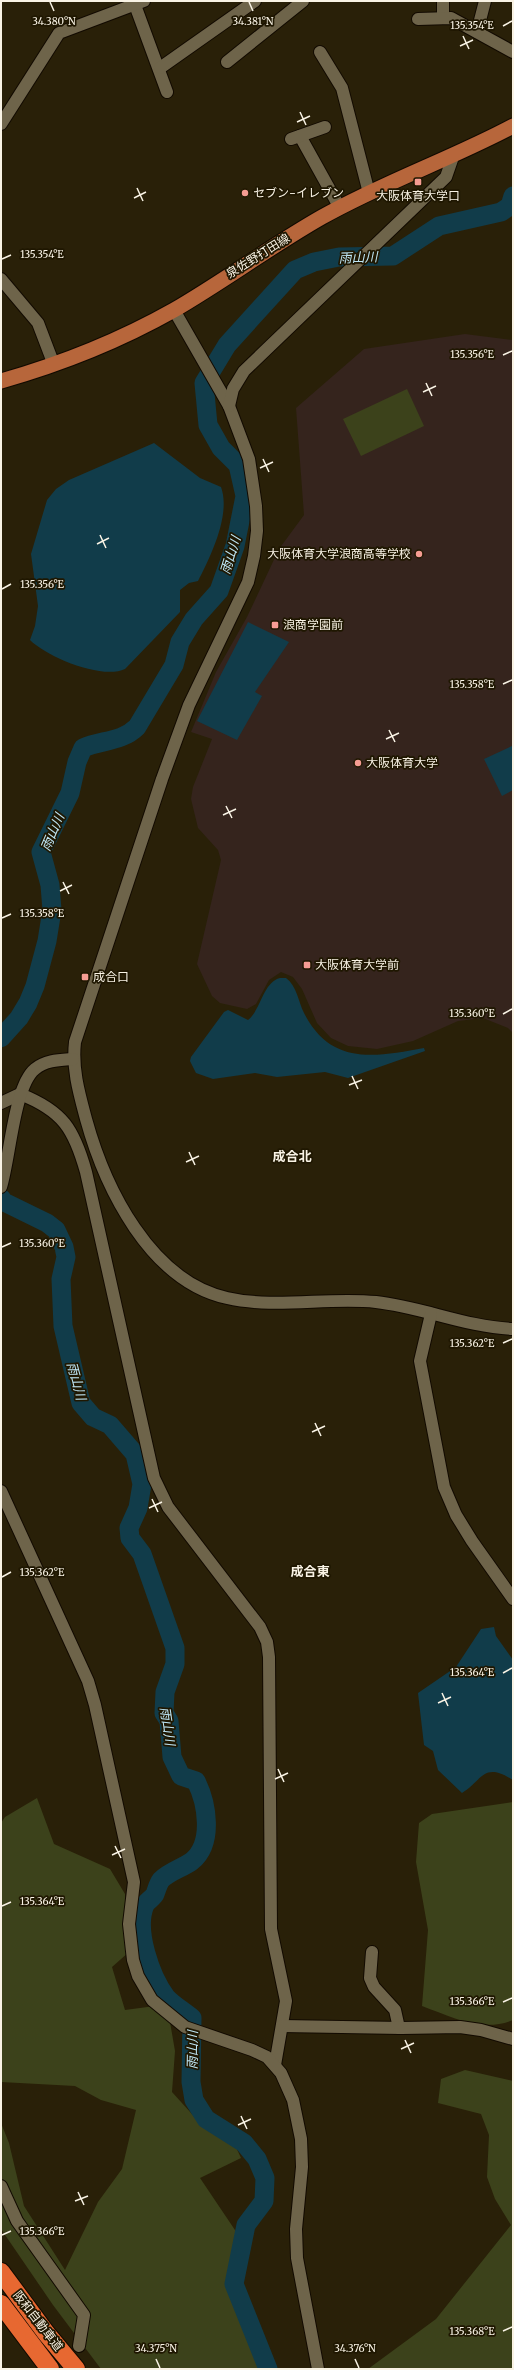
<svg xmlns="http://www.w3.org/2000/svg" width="514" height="2370" font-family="Merriweather,'Noto Sans JP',serif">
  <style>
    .education { fill: #35241d }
    .green { fill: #3c421b }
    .water { fill: #113c4a }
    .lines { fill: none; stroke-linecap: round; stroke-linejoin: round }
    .river { stroke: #113c4a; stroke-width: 19 }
    .minor-casing { stroke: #120a00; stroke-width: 14 }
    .major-casing { stroke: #120a00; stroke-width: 17 }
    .highway-casing { stroke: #120a00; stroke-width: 20 }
    .minor { stroke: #6e644a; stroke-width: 12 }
    .major { stroke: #b7663b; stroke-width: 15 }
    .highway { stroke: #e76831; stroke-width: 18 }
    .ticks { fill: none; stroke: #f9f3e5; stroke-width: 1.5 }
    .poi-dot { fill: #f59c92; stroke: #1f1701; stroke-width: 1.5 }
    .labels { text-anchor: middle; stroke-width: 3.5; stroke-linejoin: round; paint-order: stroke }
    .poi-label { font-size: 12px; fill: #f9f3e5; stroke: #1f1701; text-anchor: start }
    .street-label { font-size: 12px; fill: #f9f3e5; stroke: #1f1701 }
    .water-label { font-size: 13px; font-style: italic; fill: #bfe7f6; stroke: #1f1701 }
    .neighbourhood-label { font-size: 13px; font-weight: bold; fill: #f9f3e5; stroke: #1f1701 }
    .ticks-label { font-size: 10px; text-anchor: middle; fill: #f9f3e5; stroke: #1f1701; stroke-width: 3.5; stroke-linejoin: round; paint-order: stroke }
  </style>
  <rect width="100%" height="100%" fill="#292008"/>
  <path class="education" d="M 465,334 L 513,340 L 513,1033 L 508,1028 L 483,1018 L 458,1021 L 413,1041 L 377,1049 L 348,1046 L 331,1038 L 317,1023 L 302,989 L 293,977 L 281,972 L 269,980 L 256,1004 L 247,1009 L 220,1003 L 212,996 L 197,964 L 221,860 L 218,850 L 198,828 L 191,799 L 193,787 L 212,739 L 191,732 L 216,672 L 247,617 L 279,549 L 304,515 L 296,408 L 364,349 Z"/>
  <g class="green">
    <path d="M 407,389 L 424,426 L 361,456 L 343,419 Z"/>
    <path d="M 37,1798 L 54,1844 L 110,1869 L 125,1894 L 129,1952 L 112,1967 L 125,2010 L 155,2006 L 170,2022 L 175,2051 L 172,2092 L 200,2123 L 235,2145 L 241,2158 L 200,2178 L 239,2236 L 229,2283 L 263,2369 L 101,2369 L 53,2305 L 1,2229 L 1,2123 L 9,2143 L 24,2206 L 65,2270 L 98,2202 L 122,2169 L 136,2110 L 101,2100 L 75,2086 L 1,2082 L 1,1823 L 5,1817 Z"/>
    <path d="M 513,1802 L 513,2020 C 482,2033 452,2017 422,2006 L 428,1930 L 416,1862 L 419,1823 L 432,1814 Z"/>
    <path d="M 465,2070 L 513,2081 L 513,2369 L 368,2369 L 436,2319 L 511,2225 L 495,2199 L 487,2177 L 489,2135 L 481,2114 L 438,2103 L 441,2079 Z"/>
  </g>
  <g class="water">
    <path d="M 154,443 L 200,478 L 221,487 C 231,514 211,556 198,581 L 189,583 L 180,590 L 180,612 L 125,669 C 102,680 47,657 30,640 L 35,626 L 38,606 L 31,554 L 47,500 L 56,489 L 69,480 Z"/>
    <path d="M 248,622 L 289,642 L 255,692 L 262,696 L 237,740 L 197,721 Z"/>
    <path d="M 512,746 L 513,790 L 502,796 L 484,759 Z"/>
    <path d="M 280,978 L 286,978 C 297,986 298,1001 304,1013 C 331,1066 375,1057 424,1048 L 425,1051 L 348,1078 L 325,1072 L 277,1077 L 255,1073 L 213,1079 L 196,1073 L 190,1061 L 191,1057 L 224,1012 L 228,1010 L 248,1020 C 261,1010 263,982 280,978 Z"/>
    <path d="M 494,1627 L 496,1636 L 513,1660 L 513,1780 C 483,1761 483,1780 462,1793 L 438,1770 L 433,1751 L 424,1745 L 418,1693 L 456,1667 L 481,1629 Z"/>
  </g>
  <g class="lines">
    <g class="river">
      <path d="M 1,1038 L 19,1018 L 28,1003 L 35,986 L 47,941 L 52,910 L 50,885 L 41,852 L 70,793 L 77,762 L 83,748 C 101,740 122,742 137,727 L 174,665 L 180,642 L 194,619 L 219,591 L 235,546 L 245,496 L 238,465 L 221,448 L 208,425 L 204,383 L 227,345 L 295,270 L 314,262 L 339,257 L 393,256 L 439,226 L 501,212 L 510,206 L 513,196"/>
      <path d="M 1,1198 L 4,1202 L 47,1223 L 56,1230 L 64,1247 L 66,1257 L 61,1279 L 63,1326 L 81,1403 L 93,1417 L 110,1425 L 135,1454 L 142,1484 L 138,1508 L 129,1528 L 130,1538 L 142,1554 L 175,1648 L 175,1664 L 165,1692 L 164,1713 L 169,1721 L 172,1757 L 181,1776 L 196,1781 C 207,1803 214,1843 192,1861 C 183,1868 170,1871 161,1880 C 158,1884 157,1889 155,1894 C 153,1898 147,1901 145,1905 C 134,1930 151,1977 166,1997 C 173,2005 184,2011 192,2018 L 191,2082 L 194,2100 L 206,2119 L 244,2143 L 257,2159 L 265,2178 L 264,2201 L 246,2225 L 234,2284 L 268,2369"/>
    </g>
    <g class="minor-casing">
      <g id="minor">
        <path d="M 135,5 L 167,92"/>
        <path d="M 443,18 L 443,1"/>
        <path d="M 418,19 L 451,18 L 513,52"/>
        <path d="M 477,32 L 485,1"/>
        <path d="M 320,52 L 342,88 L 369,193"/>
        <path d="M 227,62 L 303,1"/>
        <path d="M 160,68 L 255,1"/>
        <path d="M 1,124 L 59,33 L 144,1"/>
        <path d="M 300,136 L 340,208"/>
        <path d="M 291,139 L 325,127"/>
        <path d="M 1,279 L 38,323 L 54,365"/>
        <path d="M 174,310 L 229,406 L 249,459 L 256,506 L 257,531 L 254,556 L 248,582 L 189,705 L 162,779 L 75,1042 C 72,1069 79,1093 86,1119 C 105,1188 150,1281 227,1298 C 275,1309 327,1297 376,1302 C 422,1307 466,1327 513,1329"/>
        <path d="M 229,406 L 233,389 L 244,371 L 446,177 L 454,154"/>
        <path d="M 1,1103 L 20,1094 C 63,1111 74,1129 86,1172 L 154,1478 L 168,1507 L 260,1627 L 267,1642 L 269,1657 L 271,1929 L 286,2001 L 275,2065"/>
        <path d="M 1,1187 C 10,1158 14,1086 35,1069 C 46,1060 60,1060 73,1059"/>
        <path d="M 431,1314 L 420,1361 L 444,1487 L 456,1515 L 472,1541 L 513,1599"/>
        <path d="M 1,1491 L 88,1681 L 95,1705 L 134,1882 L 129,1924 L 133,1960 L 138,1976 L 152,2000 L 185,2027 L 252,2050 L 267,2057 L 281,2073 L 293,2100 L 301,2139 L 302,2167 L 296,2229 L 297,2258 L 318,2369"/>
        <path d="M 372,1952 L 370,1978 L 374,1987 L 395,2010 L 399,2028"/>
        <path d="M 282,2026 L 402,2028 L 460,2027 L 481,2030 L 513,2039"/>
        <path d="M 1,2186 L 17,2221 L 84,2315 L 79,2346"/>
      </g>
    </g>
    <g class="major-casing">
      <path id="major" d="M 1,381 C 61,364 119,341 174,310 C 224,281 271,246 322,217 C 384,182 451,159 513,126"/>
    </g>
    <g class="highway-casing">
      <g id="highway">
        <path d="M 1,2272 L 46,2333 L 76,2369"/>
        <path d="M 1,2304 L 50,2369"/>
      </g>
    </g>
    <use href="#minor" class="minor"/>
    <use href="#major" class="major"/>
    <use href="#highway" class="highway"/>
  </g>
  <path class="ticks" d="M 50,2 L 54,11M 249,2 L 253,11M 503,26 L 512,21M 463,36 L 469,49M 460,46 L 473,40M 300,112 L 306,125M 297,122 L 310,116M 137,188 L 143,201M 134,198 L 146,192M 2,259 L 11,255M 503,355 L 512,351M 426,383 L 432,396M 423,392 L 436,386M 263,459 L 269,472M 260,468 L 273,462M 100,535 L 106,548M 97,544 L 109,538M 2,589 L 11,584M 503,684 L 512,680M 389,730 L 395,742M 386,739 L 399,733M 226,806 L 232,818M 223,815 L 236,809M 63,882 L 69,894M 60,891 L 72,885M 2,918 L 11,914M 503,1014 L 512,1009M 352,1076 L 358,1089M 349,1085 L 362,1080M 189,1152 L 195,1165M 186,1162 L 199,1156M 2,1247 L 11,1243M 503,1343 L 512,1339M 315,1423 L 321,1436M 312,1432 L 325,1426M 152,1499 L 158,1512M 149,1508 L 162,1502M 2,1577 L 11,1572M 503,1673 L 512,1668M 442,1693 L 448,1706M 438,1703 L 451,1697M 278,1769 L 284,1782M 275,1779 L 288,1773M 115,1846 L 121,1858M 112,1855 L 125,1849M 2,1906 L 11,1902M 503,2002 L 512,1998M 405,2040 L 411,2053M 401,2049 L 414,2043M 241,2116 L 247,2129M 238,2125 L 251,2119M 78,2192 L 84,2205M 75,2201 L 88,2196M 2,2235 L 11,2231M 503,2331 L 512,2327M 156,2359 L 160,2368M 355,2359 L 359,2368"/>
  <g class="poi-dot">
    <rect x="414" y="178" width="8" height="8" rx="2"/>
    <circle cx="245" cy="193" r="4"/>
    <circle cx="419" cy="554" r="4"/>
    <rect x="271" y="621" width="8" height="8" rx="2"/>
    <circle cx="358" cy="763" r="4"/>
    <rect x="303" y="961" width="8" height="8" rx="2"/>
    <rect x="81" y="973" width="8" height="8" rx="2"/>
  </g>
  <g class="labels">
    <g class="poi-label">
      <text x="253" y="197">セブン-イレブン</text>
      <text x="418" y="200" text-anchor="middle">大阪体育大学口</text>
      <text x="411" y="558" text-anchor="end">大阪体育大学浪商高等学校</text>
      <text x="283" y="629">浪商学園前</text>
      <text x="366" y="767">大阪体育大学</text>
      <text x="315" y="969">大阪体育大学前</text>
      <text x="93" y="981">成合口</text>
    </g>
    <g class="street-label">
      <text transform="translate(258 256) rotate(-32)" y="4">泉佐野打田線</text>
      <text transform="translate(38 2321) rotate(52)" y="4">阪和自動車道</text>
    </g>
    <g class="water-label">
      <text transform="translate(358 257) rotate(-2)" y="5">雨山川</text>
      <text transform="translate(230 555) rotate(-73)" y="5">雨山川</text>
      <text transform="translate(52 832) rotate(-67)" y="5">雨山川</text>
      <text transform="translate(77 1381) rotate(75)" y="5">雨山川</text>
      <text transform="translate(168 1726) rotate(82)" y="5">雨山川</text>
      <text transform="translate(192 2050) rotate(-89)" y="5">雨山川</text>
    </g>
    <g class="neighbourhood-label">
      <text x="292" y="1161">成合北</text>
      <text x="310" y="1576">成合東</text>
    </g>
  </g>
  <g class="ticks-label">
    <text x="54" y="25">34.380°N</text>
    <text x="253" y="25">34.381°N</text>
    <text x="472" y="29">135.354°E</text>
    <text x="42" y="258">135.354°E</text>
    <text x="472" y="358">135.356°E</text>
    <text x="42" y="588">135.356°E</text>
    <text x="472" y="688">135.358°E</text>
    <text x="42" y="917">135.358°E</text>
    <text x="472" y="1017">135.360°E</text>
    <text x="42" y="1247">135.360°E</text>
    <text x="472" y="1347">135.362°E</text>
    <text x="42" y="1576">135.362°E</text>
    <text x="472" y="1676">135.364°E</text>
    <text x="42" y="1905">135.364°E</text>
    <text x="472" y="2005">135.366°E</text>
    <text x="42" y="2235">135.366°E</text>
    <text x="472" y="2335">135.368°E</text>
    <text x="156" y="2352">34.375°N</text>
    <text x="355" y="2352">34.376°N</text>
  </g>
  <rect width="514" height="2370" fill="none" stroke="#f9f3e5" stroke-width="4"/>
</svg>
